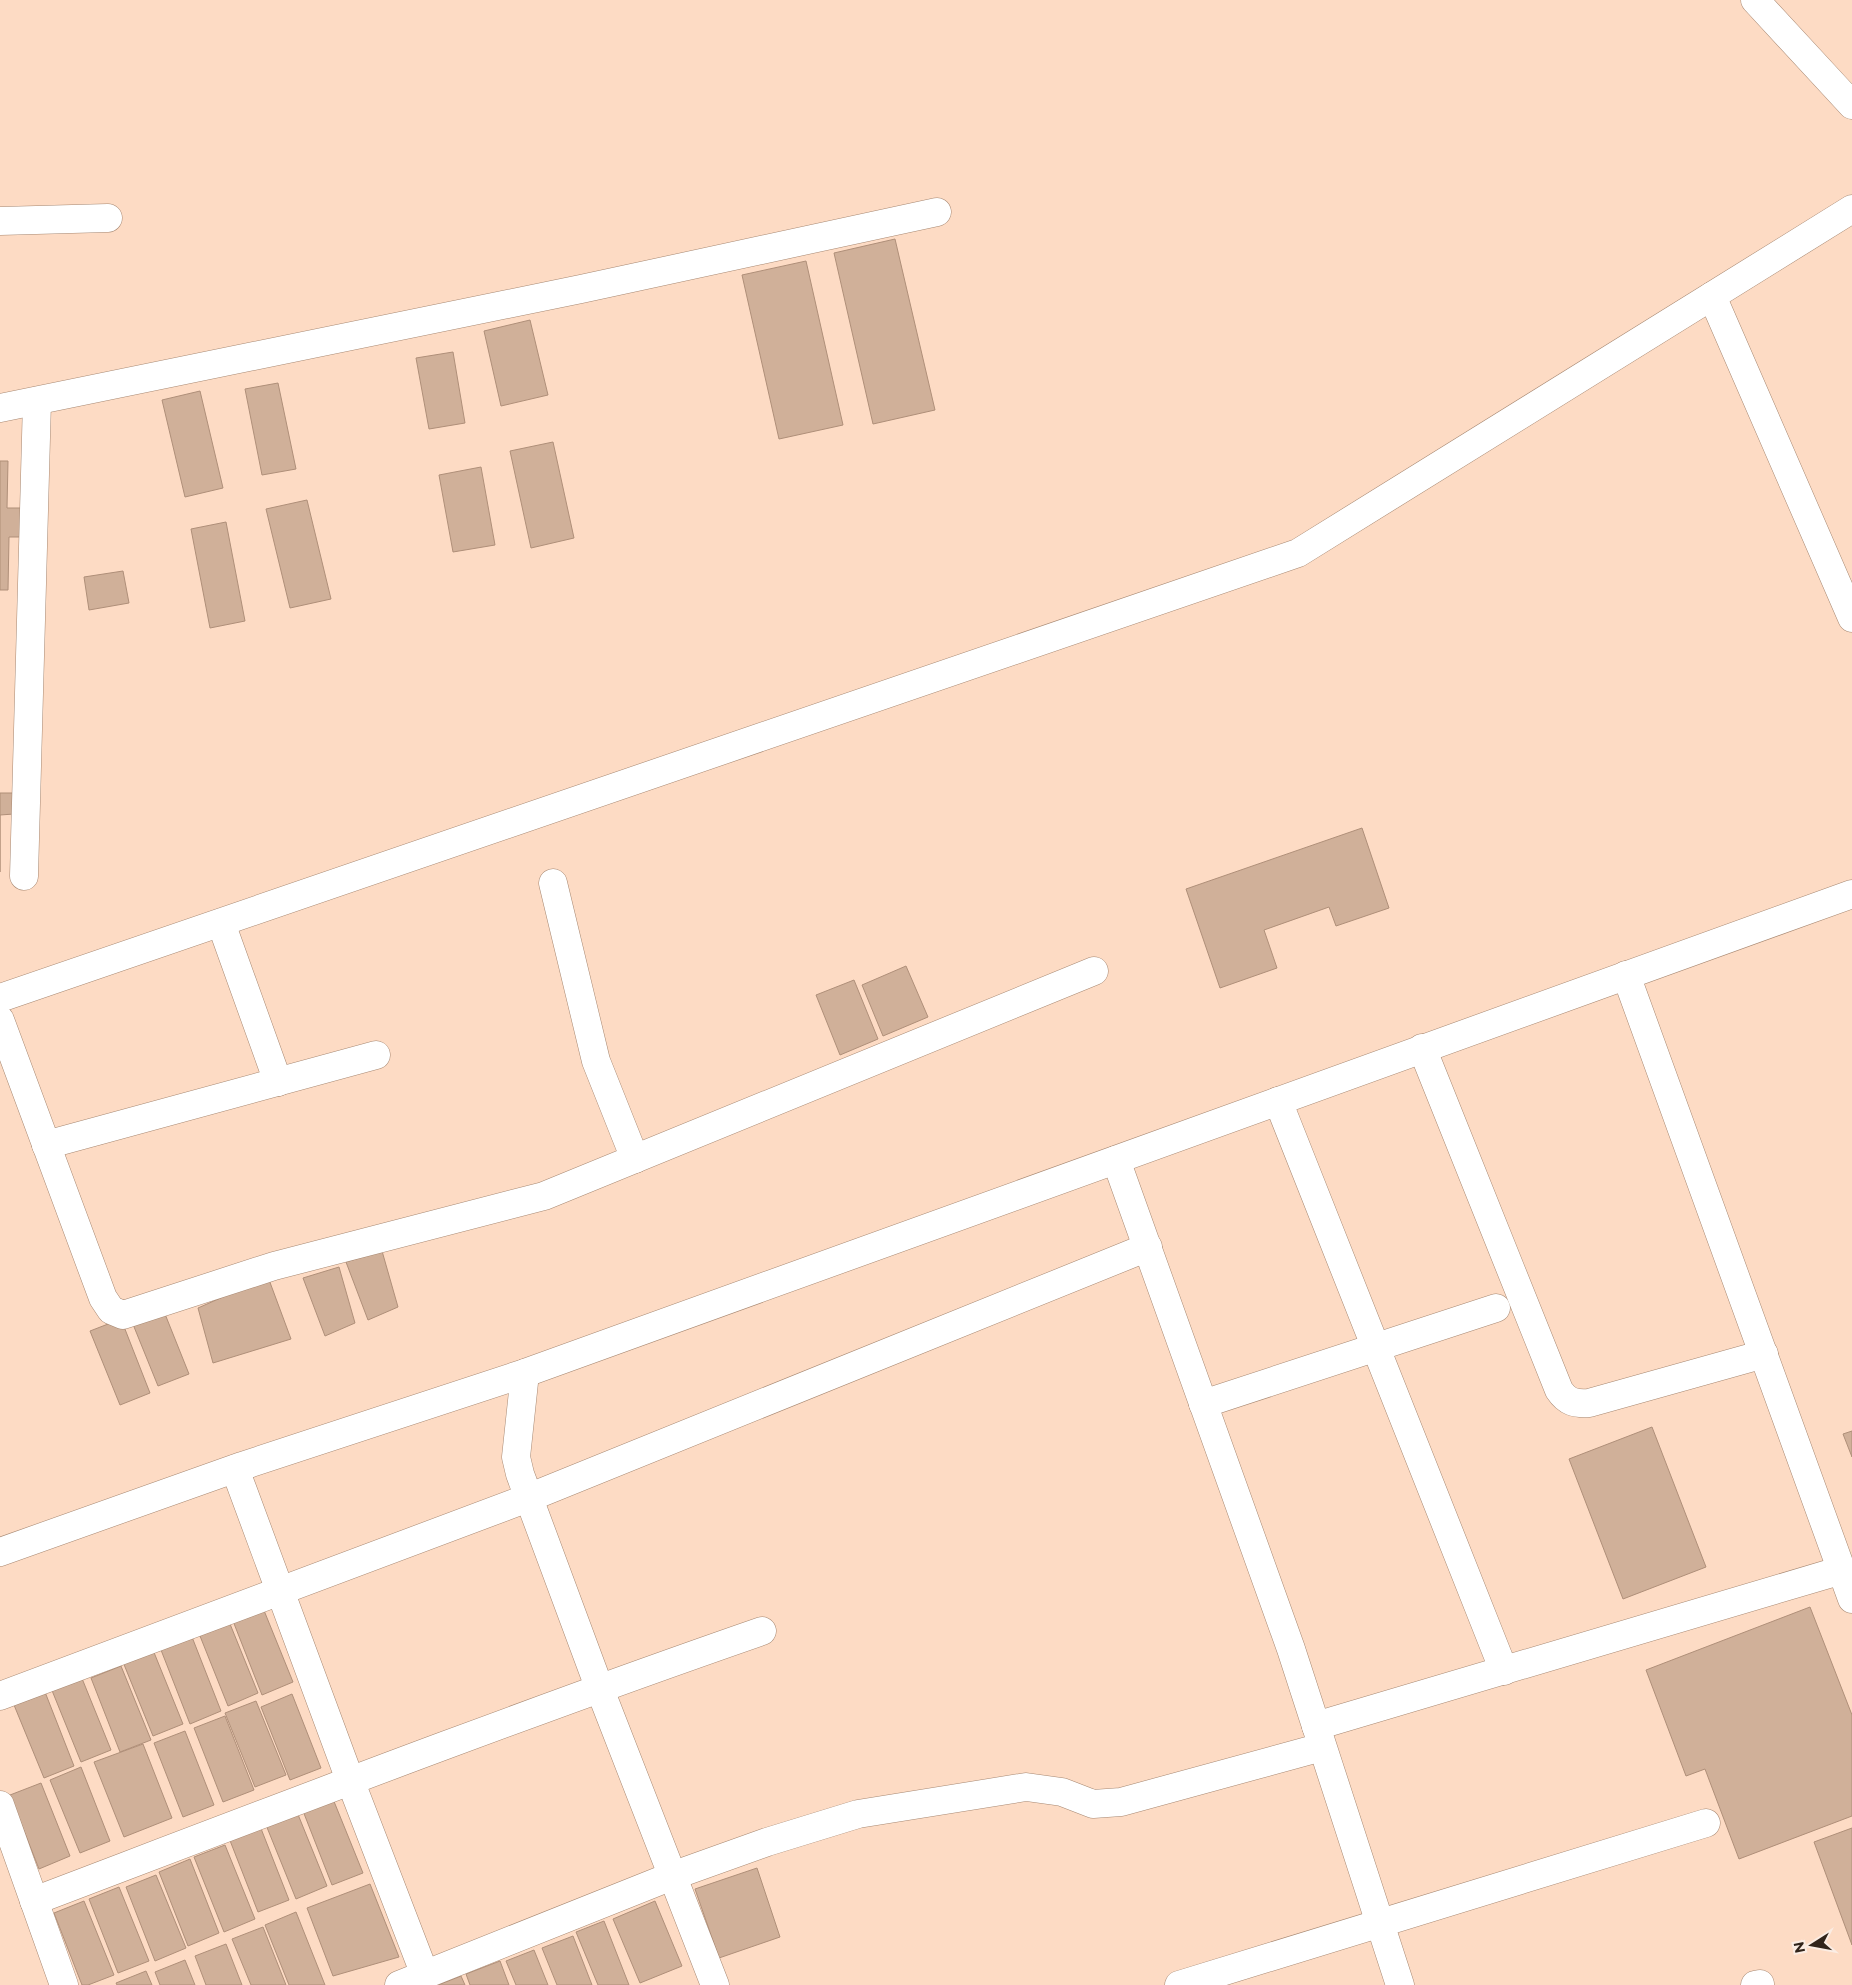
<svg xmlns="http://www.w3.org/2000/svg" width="1852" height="1985" font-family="Montserrat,sans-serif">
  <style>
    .building { fill: #d0b099; stroke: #af8f79 }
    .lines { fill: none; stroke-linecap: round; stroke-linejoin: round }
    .minor-casing { stroke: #a78872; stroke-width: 29 }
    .minor { stroke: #fff; stroke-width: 28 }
  </style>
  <rect width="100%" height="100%" fill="#fddbc4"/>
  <g class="building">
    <path d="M 895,239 L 935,410 L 873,424 L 834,253 Z"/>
    <path d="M 806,261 L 843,425 L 779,439 L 742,275 Z"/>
    <path d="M 530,320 L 548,395 L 501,406 L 484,331 Z"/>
    <path d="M 453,352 L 465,423 L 429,429 L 416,358 Z"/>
    <path d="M 278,383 L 296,469 L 262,475 L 245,389 Z"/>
    <path d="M 200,391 L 223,488 L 185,497 L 162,400 Z"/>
    <path d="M 553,442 L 574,538 L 531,548 L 510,451 Z"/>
    <path d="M 0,461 L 8,461 L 7,508 L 22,508 L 22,537 L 9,537 L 8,590 L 0,590 Z"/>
    <path d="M 481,467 L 495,545 L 453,552 L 439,475 Z"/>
    <path d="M 307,500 L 331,599 L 290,608 L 266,509 Z"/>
    <path d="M 226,522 L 245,621 L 210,628 L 191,529 Z"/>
    <path d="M 123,571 L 129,603 L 89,610 L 84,577 Z"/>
    <path d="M 0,793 L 14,793 L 14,814 L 0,815 L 0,872 Z"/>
    <path d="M 1362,828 L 1389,908 L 1336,926 L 1329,907 L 1264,930 L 1277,968 L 1220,988 L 1186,889 Z"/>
    <path d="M 906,966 L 928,1017 L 883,1036 L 862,985 Z"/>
    <path d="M 854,980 L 878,1039 L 840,1055 L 816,995 Z"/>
    <path d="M 382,1251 L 398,1307 L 368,1320 L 346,1262 Z"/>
    <path d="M 339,1267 L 355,1323 L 325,1336 L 303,1278 Z"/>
    <path d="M 268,1277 L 291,1339 L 213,1363 L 198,1308 Z"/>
    <path d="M 159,1299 L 189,1374 L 158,1386 L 128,1312 Z"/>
    <path d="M 121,1319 L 150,1393 L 120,1405 L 90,1331 Z"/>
    <path d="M 1652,1427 L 1706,1567 L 1623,1599 L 1569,1459 Z"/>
    <path d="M 1852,1431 L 1852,1457 L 1843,1434 Z"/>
    <path d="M 1810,1607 L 1852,1715 L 1852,1816 L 1739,1859 L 1705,1769 L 1686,1776 L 1646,1670 Z"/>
    <path d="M 263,1608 L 293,1682 L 262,1695 L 233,1621 Z"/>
    <path d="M 228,1619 L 258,1693 L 228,1706 L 198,1631 Z"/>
    <path d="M 192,1637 L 221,1711 L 190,1724 L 161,1650 Z"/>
    <path d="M 153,1650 L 183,1724 L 153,1736 L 123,1662 Z"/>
    <path d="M 121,1666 L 151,1740 L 120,1752 L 91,1678 Z"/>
    <path d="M 81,1676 L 111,1750 L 81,1762 L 51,1688 Z"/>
    <path d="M 45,1692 L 74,1766 L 44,1778 L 14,1705 Z"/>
    <path d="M 292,1694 L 321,1768 L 290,1780 L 261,1707 Z"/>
    <path d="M 256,1701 L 286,1775 L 255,1787 L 225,1713 Z"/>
    <path d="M 225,1716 L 254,1790 L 223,1802 L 194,1728 Z"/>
    <path d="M 185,1731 L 214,1805 L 183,1817 L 154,1743 Z"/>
    <path d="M 143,1744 L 172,1818 L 124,1837 L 94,1762 Z"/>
    <path d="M 81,1767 L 110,1841 L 80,1853 L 50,1780 Z"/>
    <path d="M 41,1783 L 70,1856 L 39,1869 L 10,1795 Z"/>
    <path d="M 333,1799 L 363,1873 L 332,1885 L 303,1811 Z"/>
    <path d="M 297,1812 L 327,1886 L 296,1899 L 266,1825 Z"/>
    <path d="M 260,1826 L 289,1900 L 258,1912 L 229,1838 Z"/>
    <path d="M 1852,1828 L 1852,1945 L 1814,1842 Z"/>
    <path d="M 225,1845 L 255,1919 L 224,1932 L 194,1857 Z"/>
    <path d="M 190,1859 L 219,1933 L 188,1946 L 159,1872 Z"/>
    <path d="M 757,1868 L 780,1937 L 719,1958 L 695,1889 Z"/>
    <path d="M 156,1875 L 186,1948 L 155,1961 L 126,1887 Z"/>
    <path d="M 370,1884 L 399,1957 L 333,1976 L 307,1908 Z"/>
    <path d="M 119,1887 L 149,1961 L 118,1973 L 89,1899 Z"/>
    <path d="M 84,1901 L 114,1975 L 88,1985 L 82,1985 L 54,1913 Z"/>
    <path d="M 655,1901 L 682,1966 L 640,1983 L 613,1919 Z"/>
    <path d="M 296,1912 L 325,1985 L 289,1985 L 265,1925 Z"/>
    <path d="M 604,1921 L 629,1985 L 598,1985 L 576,1932 Z"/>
    <path d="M 263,1927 L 286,1985 L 251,1985 L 232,1939 Z"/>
    <path d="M 573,1936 L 592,1985 L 557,1985 L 542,1948 Z"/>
    <path d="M 226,1944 L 242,1985 L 206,1985 L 195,1956 Z"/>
    <path d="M 534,1950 L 548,1985 L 516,1985 L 506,1961 Z"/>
    <path d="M 185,1960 L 195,1985 L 160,1985 L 155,1972 Z"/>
    <path d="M 500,1961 L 509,1985 L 470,1985 L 466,1974 Z"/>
    <path d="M 146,1971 L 152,1985 L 117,1985 L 116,1983 Z"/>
    <path d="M 461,1976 L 465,1985 L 438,1985 Z"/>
  </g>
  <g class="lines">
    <g class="minor-casing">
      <g id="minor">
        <path d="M 1755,0 L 1852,105"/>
        <path d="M 0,221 L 108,218"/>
        <path d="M 1712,296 L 1852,618"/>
        <path d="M 0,408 L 581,289 L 937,212"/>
        <path d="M 24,876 L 37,401"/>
        <path d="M 553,883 L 596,1061 L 635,1159"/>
        <path d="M 221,923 L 278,1082"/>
        <path d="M 1626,975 L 1852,1599"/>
        <path d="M 0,998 L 1298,553 L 1852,209"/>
        <path d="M 0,1020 L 103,1298 L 111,1310 L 123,1315 L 274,1266 L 544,1196 L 1094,971"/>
        <path d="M 1422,1048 L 1559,1390 C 1567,1402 1575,1404 1589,1403 L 1764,1354"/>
        <path d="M 1278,1101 L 1504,1671"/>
        <path d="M 46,1145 L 376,1055"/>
        <path d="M 1116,1160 L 1291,1649 L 1400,1985"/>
        <path d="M 525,1373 L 516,1457 L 520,1474 L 599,1687 L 715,1985"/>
        <path d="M 1203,1404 L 1496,1308"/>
        <path d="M 235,1469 L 350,1780 L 425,1975"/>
        <path d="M 0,1552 L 242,1466 L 525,1373 L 1852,894"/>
        <path d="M 0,1696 L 528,1498 L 1148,1247"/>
        <path d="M 1316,1726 L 1842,1570"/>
        <path d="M 0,1805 L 64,1985"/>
        <path d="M 34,1901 C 276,1809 517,1716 762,1631"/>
        <path d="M 399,1985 L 672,1876 L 767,1842 L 858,1814 L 1026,1787 L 1062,1792 L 1093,1804 L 1121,1802 L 1322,1747"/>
        <path d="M 1179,1985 L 1706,1823"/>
        <path d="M 1755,1985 L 1760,1984"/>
      </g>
    </g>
    <use href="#minor" class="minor"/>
  </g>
  <g transform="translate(1812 1945) rotate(259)" stroke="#fbede4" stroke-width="4" paint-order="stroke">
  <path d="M0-4L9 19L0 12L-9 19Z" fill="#31241b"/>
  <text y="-8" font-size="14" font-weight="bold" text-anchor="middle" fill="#31241b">N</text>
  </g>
</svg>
